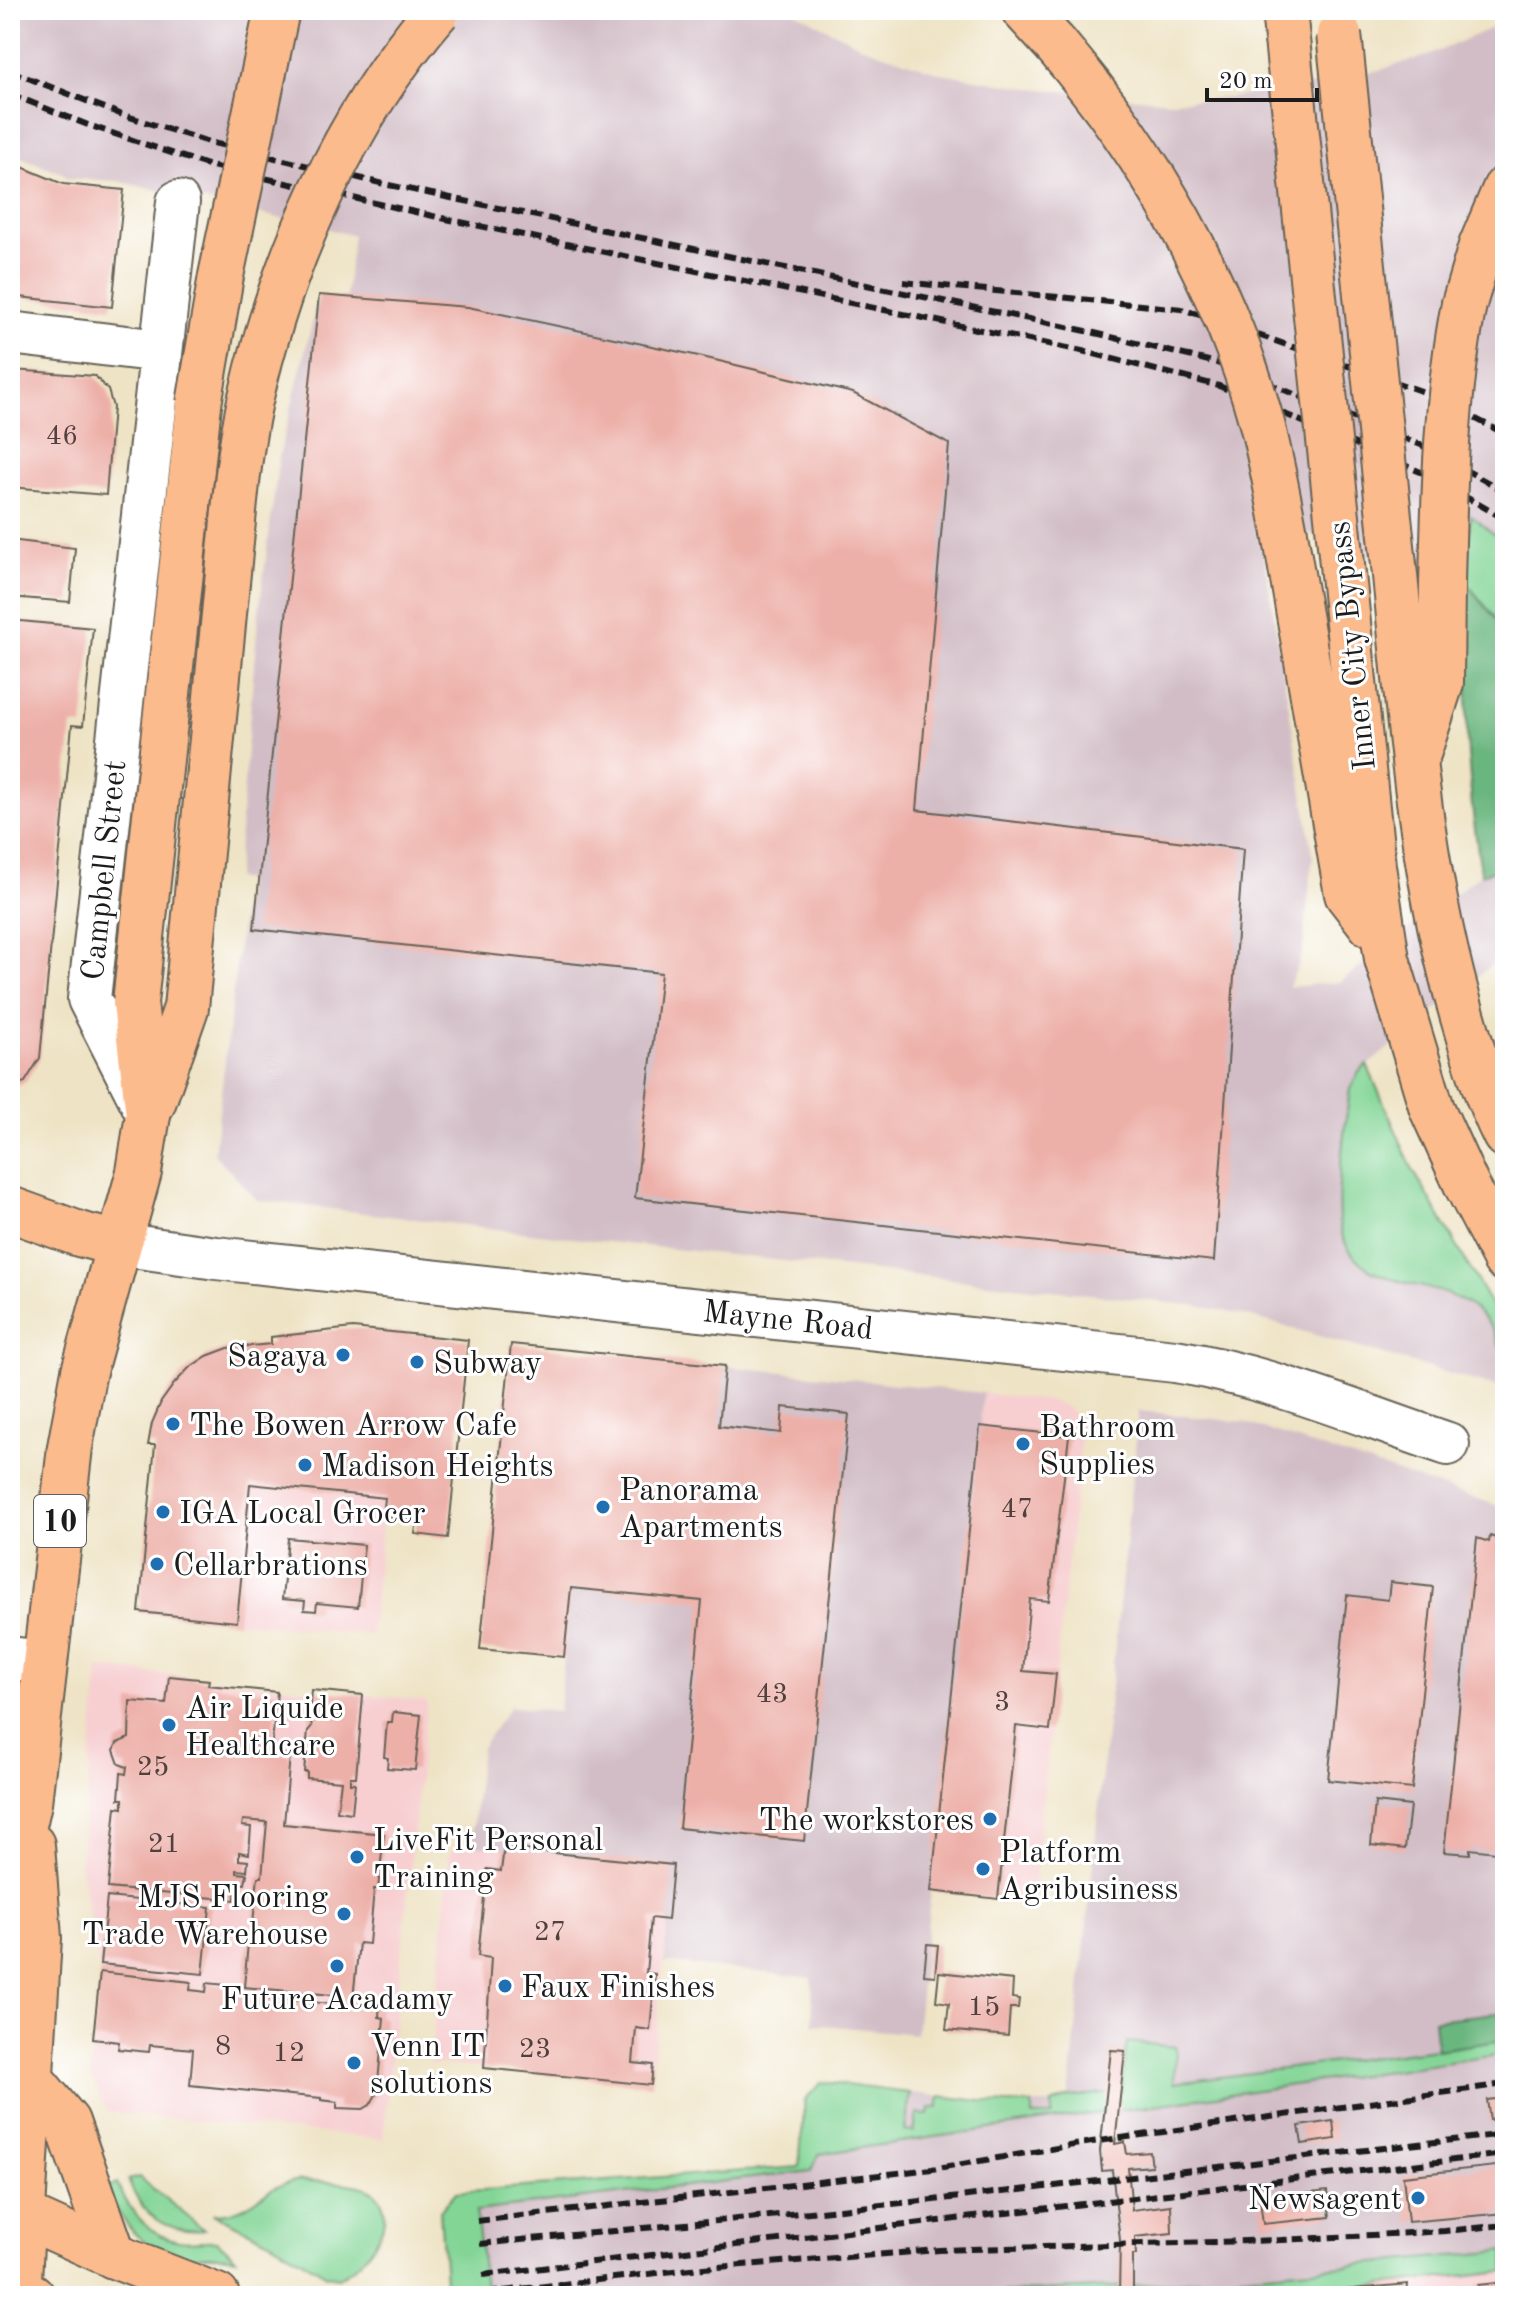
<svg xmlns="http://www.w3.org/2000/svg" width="1515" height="2306" font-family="'Old Standard TT',serif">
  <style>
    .built { fill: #f7cfd1 }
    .industrial { fill: #d2bdc6; fill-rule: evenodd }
    .green { fill: #83d596; stroke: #507859; stroke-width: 2 }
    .forest { fill: #6ab67f; stroke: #43694e; stroke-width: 2 }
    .building { fill: #edb0a9 }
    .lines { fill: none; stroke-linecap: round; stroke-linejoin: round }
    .minor-casing { stroke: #666257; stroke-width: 46 }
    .primary-casing { stroke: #666257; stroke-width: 48 }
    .trunk-casing { stroke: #666257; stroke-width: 48 }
    .motorway-casing { stroke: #666257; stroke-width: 48 }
    .minor { stroke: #fff; stroke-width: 42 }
    .primary { stroke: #fbbb8d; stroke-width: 44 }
    .trunk { stroke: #fbbb8d; stroke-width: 44 }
    .motorway { stroke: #fbbb8d; stroke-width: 44 }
    .rail { stroke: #1c1c1c; stroke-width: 6; stroke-dasharray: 12 6; stroke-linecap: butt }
    .motorway-bridge-casing { stroke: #666257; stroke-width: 48; stroke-linecap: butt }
    .motorway-bridge { stroke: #fbbb8d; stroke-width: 44 }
    .poi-dot { fill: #1f6fb2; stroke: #fff; stroke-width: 3 }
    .labels { text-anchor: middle; stroke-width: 6; stroke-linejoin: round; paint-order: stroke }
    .number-label { font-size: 28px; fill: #50413f }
    .shield { fill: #fff; stroke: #606060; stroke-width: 2 }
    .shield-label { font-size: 30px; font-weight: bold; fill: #1c1c1c }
    .street-label { font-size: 32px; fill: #1c1c1c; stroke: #fff }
    .poi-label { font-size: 32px; fill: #1c1c1c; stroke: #fff; text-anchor: start }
  </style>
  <rect width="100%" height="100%" fill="#fff"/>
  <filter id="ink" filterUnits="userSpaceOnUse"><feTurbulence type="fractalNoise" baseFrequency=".0125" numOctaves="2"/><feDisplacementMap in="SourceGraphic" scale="16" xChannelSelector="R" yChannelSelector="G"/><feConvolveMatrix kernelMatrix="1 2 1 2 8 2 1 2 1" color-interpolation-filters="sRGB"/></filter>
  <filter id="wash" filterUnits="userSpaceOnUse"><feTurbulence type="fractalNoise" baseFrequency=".006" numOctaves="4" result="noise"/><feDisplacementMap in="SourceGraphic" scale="32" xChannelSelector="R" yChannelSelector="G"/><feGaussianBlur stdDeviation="1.8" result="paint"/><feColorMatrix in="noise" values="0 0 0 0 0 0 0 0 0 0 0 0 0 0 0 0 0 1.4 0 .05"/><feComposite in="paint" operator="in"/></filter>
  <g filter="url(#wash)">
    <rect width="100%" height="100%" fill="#eee3c5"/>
    <g class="built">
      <path d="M 983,1393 L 1052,1401 L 1069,1408 L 1078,1422 L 1081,1437 L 1032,1902 L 931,1891 Z"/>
      <path d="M 250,1484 L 385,1498 L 371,1635 L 237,1622 Z"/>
      <path d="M 99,1668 L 427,1701 L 383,2139 L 107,2112 L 90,2074 L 100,1972 L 80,1866 Z"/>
      <path d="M 456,1843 L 673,1865 L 651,2085 L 430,2063 L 450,1854 Z"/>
      <path d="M 1505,2271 L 1505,2296 L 1297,2296 L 1298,2294 Z"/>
    </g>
    <g class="industrial">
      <path d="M 10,10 L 791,10 L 863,47 L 940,73 L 1029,88 L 1171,101 L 1229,98 L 1345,80 L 1430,55 L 1505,22 L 1505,978 L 1499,959 L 1359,1072 L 1350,1089 L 1338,1211 L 1342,1235 L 1355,1258 L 1377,1273 L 1466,1301 L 1482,1313 L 1493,1329 L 1502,1347 L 1505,1367 L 1503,1389 L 1252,1317 L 1200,1306 L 572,1238 L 257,1200 L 214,1154 L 246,881 L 236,879 L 258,619 L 279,457 L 319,295 L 346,297 L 353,235 L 117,181 L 66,178 L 65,174 L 10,153 ZM 1303,531 L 1468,594 L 1467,740 L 1472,807 L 1481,874 L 1340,982 L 1289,987 L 1302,955 L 1313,854 L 1261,538 Z"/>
      <path d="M 725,1366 L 983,1393 L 916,2034 L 813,2024 L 812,1978 L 664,1962 L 672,1865 L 471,1845 L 481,1748 L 510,1707 L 559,1711 L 571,1588 L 702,1601 Z"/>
      <path d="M 1139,1411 L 1243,1422 L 1505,1508 L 1505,2271 L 1298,2294 L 1297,2296 L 446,2296 L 440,2211 L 456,2192 L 799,2167 L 805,2100 L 822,2082 L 1005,2104 L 1052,2104 L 1069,2097 Z"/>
    </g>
    <g class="green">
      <path d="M 1470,515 L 1505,543 L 1505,630 L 1468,585 Z"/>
      <path d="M 1367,1065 L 1413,1170 L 1505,1329 L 1505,1367 C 1486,1254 1369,1313 1342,1235 C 1332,1209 1346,1120 1350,1089 L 1359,1072 Z"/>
      <path d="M 1505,2040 L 1505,2054 L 819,2154 L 811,2171 L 476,2211 L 486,2296 L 446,2296 L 440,2211 L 456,2192 L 799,2167 L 805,2100 L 822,2082 L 910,2093 L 905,2131 L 914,2132 L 917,2114 L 929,2115 L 930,2108 L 938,2108 L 940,2096 L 1005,2104 L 1032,2104 L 1032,2116 L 1052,2116 L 1052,2104 L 1069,2097 L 1121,2091 L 1127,2042 L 1176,2047 L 1174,2083 Z"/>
      <path d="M 139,2177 L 204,2230 C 166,2234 141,2214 128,2180 Z"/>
      <path d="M 301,2180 C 318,2182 362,2182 374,2192 C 404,2217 363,2266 339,2277 L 327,2275 L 266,2239 L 213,2214 C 256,2214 261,2184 301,2180 Z"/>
      <path d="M 117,2183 C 129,2211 147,2235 179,2241 C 192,2243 204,2240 217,2241 L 236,2258 C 221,2255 207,2256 192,2256 C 142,2255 126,2227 105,2188 Z"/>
      <path d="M 1505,2251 L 1505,2271 L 1298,2294 L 1297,2296 L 945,2296 L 1115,2287 Z"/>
    </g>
    <g class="forest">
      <path d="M 1468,585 L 1505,630 L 1505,867 L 1481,874 L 1472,807 L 1467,740 Z"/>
      <path d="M 1505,2012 L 1505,2040 L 1437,2050 L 1434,2020 Z"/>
    </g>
    <g id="blocks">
      <g class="building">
        <path d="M 10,162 L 63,184 L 124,190 L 112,307 L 10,296 Z"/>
        <path d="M 319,295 L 468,307 L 694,355 L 853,393 L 949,444 L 917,810 L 1243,849 L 1214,1261 L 635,1198 L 661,973 L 254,929 Z"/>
        <path d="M 13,370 L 95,376 L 108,390 L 113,407 L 106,495 L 10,487 L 10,410 Z"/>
        <path d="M 10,540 L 75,548 L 70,602 L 10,597 Z"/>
        <path d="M 10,620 L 93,628 L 83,726 L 72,725 L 40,1058 L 25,1082 L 10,1087 Z"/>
        <path d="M 353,1328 L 468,1340 L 448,1538 L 415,1534 L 417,1519 L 383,1516 L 385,1498 L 250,1484 L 237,1622 L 139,1612 L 155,1445 L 148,1445 L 152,1423 L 161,1402 L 174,1384 L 189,1368 L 207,1356 L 228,1348 L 271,1344 L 271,1337 Z"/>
        <path d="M 511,1344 L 725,1366 L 719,1426 L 781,1433 L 783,1407 L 849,1414 L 804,1841 L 679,1828 L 702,1601 L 571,1588 L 564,1657 L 480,1649 Z"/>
        <path d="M 980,1426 L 1069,1436 L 1049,1601 L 1030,1599 L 1023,1671 L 1056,1674 L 1050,1730 L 1016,1726 L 998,1899 L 931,1891 Z"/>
        <path d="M 1490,1536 L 1505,1541 L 1505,1848 L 1497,1847 L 1496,1852 L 1470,1849 L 1470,1854 L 1444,1852 L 1477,1538 L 1489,1542 Z"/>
        <path d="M 288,1538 L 364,1545 L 358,1607 L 317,1603 L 316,1611 L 304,1610 L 305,1601 L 282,1599 Z"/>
        <path d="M 1390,1582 L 1433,1587 L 1412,1789 L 1328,1780 L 1347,1595 L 1388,1600 Z"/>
        <path d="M 169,1676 L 209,1680 L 208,1685 L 277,1692 L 271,1753 L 290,1755 L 284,1824 L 384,1834 L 378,1889 L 374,1889 L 369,1944 L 359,1943 L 353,1998 L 380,2001 L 379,2017 L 384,2018 L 377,2093 L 370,2105 L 363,2109 L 337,2108 L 337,2102 L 321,2100 L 321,2098 L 190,2085 L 193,2049 L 150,2045 L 149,2052 L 118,2049 L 119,2042 L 93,2039 L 100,1972 L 191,1982 L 190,1990 L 199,1991 L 206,1992 L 207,1983 L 236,1986 L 235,1995 L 331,2004 L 332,1995 L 244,1987 L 249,1932 L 252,1932 L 258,1877 L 262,1877 L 267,1822 L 243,1820 L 242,1826 L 251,1827 L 249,1854 L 239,1852 L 239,1860 L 248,1861 L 247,1871 L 237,1870 L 237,1873 L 247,1874 L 245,1884 L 236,1883 L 235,1900 L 108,1888 L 116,1807 L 123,1808 L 123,1799 L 119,1799 L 121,1773 L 126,1774 L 127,1767 L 119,1764 L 114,1750 L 117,1743 L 129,1738 L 130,1701 L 166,1704 Z"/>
        <path d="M 311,1690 L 363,1695 L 356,1777 L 350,1777 L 350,1783 L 355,1783 L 352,1813 L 337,1811 L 341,1781 L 307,1778 L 307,1772 L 304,1772 L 308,1731 L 312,1726 L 309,1716 Z"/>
        <path d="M 393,1712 L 421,1715 L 415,1770 L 387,1768 L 388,1758 L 384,1757 L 387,1722 L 392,1722 Z"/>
        <path d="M 1375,1802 L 1410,1806 L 1405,1849 L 1371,1845 Z"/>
        <path d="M 504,1848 L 673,1865 L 668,1920 L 651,1918 L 646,1973 L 655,1974 L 650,2030 L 636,2028 L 633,2063 L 653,2065 L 651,2085 L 484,2068 L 491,1958 L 478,1956 L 487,1869 L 501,1871 Z"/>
        <path d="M 107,1897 L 210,1907 L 203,1974 L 100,1964 Z"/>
        <path d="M 927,1944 L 938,1945 L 935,1976 L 924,1975 Z"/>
        <path d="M 939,1972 L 1013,1980 L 1012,1998 L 1019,1999 L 1018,2008 L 1010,2008 L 1008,2036 L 946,2030 L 949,2003 L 936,2001 Z"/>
        <path d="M 1111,2050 L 1125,2051 L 1115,2144 L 1125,2142 L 1127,2154 L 1150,2152 L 1152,2166 L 1128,2168 L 1132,2210 L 1171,2205 L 1172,2233 L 1135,2237 L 1136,2255 L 1133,2255 L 1133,2296 L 1119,2296 L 1120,2240 L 1112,2170 L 1102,2171 L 1100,2151 Z"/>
        <path d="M 1505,2098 L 1505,2118 L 1490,2120 L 1487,2100 Z"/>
        <path d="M 1333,2121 L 1335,2139 L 1302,2144 L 1299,2126 Z"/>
        <path d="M 1505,2165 L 1505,2213 L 1408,2222 L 1403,2176 Z"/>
        <path d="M 1327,2191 L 1330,2217 L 1263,2224 L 1260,2199 Z"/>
        <path d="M 1505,2282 L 1505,2296 L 1477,2296 L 1478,2285 Z"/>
        <path d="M 1408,2284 L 1407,2296 L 1298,2296 L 1298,2294 Z"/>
        <path d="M 1464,2291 L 1464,2296 L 1434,2296 L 1434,2294 Z"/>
      </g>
    </g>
  </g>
  <g filter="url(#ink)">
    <use href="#blocks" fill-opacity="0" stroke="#666257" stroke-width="2"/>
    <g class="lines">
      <g class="minor-casing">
        <g id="minor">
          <path d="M 10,333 L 160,351"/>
          <path d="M 144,1107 L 89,999 L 178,202"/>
          <path d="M 118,1244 L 216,1258 L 1175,1361 C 1269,1376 1358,1414 1448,1444"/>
          <path d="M 10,1658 L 44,1662"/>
        </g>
      </g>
      <g class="primary-casing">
        <g id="primary">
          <path d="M 10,1209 L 79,1234 L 118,1244"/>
          <path d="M 10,1887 L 29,1803 L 70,1447 L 84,1371 L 139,1172 L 148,1115"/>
          <path d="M 18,2296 L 39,1938 L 32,1845"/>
        </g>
      </g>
      <g class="trunk-casing">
        <g id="trunk">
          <path d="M 30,2078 L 67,2122 L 114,2256"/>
          <path d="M 10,2209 L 114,2256 L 217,2296"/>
          <path d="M 10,2287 L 32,2296"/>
        </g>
      </g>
      <g class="motorway-casing">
        <g id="motorway">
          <path d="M 1024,10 L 1056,45"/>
          <path d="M 1284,10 L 1287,39"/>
          <path d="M 1464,304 L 1481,246 L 1505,189"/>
          <path d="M 1285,533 L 1347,894 L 1371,925"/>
          <path d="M 1340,545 L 1373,866 L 1387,959 L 1432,1109 L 1467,1186 L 1505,1259"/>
          <path d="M 1394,565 C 1409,718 1420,873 1464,1021 C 1475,1059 1487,1099 1505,1135"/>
          <path d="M 1419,751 L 1441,683 L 1442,584"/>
          <path d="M 153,1103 L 186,1008 L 213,728"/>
          <path d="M 148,1115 L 135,1003 L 199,404"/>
        </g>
      </g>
      <use href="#minor" class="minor"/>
      <use href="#primary" class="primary"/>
      <use href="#trunk" class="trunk"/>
      <use href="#motorway" class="motorway"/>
      <g class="rail">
        <path d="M 10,71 L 120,114 L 209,142 L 384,184 L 1091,332 L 1217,363 L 1421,445 L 1505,492"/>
        <path d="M 10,94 L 88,125 L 207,165 L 446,219 L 1082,351 L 1219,386 L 1423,473 L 1505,519"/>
        <path d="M 903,282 L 1182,309 L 1424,392 L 1505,434"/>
        <path d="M 477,2221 L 932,2169 L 1092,2142 L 1505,2084"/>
        <path d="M 480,2244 L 933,2200 L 1505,2134"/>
        <path d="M 483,2275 L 1505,2154"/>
        <path d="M 486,2293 L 691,2269 L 939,2250 L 1281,2240 L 1445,2231 L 1505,2225"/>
      </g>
      <g class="motorway-bridge-casing">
        <g id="motorway-bridge">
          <path d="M 1339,34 L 1394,565"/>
          <path d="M 1287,39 L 1340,545"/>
          <path d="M 1056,45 C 1149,154 1223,281 1261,420 C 1271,458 1278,496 1285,533"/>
          <path d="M 199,404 L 221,276 L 277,10"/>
          <path d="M 1442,584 C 1444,490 1446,397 1464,304"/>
          <path d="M 213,728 C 219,670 224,611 230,552 C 235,502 239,451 250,401 C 282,260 343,120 438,10"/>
        </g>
      </g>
      <use href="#motorway-bridge" class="motorway-bridge"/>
    </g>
  </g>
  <g class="poi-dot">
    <circle cx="343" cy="1355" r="8"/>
    <circle cx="417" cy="1362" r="8"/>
    <circle cx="173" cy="1424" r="8"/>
    <circle cx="1023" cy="1444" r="8"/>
    <circle cx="305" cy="1465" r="8"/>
    <circle cx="603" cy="1507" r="8"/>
    <circle cx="163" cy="1512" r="8"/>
    <circle cx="157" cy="1564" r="8"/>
    <circle cx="169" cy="1725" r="8"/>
    <circle cx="990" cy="1819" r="8"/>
    <circle cx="357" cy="1857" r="8"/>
    <circle cx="983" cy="1869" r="8"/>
    <circle cx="344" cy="1914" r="8"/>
    <circle cx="337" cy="1966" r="8"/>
    <circle cx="505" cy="1986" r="8"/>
    <circle cx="354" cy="2063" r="8"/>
    <circle cx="1418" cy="2198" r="8"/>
  </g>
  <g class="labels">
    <g class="number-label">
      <text x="62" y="444">46</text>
      <text x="1017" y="1517">47</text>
      <text x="772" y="1702">43</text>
      <text x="1002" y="1710">3</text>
      <text x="153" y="1775">25</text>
      <text x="164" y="1852">21</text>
      <text x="550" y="1940">27</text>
      <text x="984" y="2015">15</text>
      <text x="223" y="2054">8</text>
      <text x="535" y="2057">23</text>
      <text x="289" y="2061">12</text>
    </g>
    <rect class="shield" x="34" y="1495" width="52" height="52" rx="6"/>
    <g class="shield-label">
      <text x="60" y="1531">10</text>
    </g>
    <g class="street-label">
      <text transform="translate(1351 646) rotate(-96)" y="11">Inner City Bypass</text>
      <text transform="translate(103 870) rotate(-84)" y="11">Campbell Street</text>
      <text transform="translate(788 1319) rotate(6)" y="11">Mayne Road</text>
    </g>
    <g class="poi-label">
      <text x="327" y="1366" text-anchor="end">Sagaya</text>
      <text x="433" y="1373">Subway</text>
      <text x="189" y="1435">The Bowen Arrow Cafe</text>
      <text x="1039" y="1437">Bathroom<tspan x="1039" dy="37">Supplies</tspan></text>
      <text x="321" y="1476">Madison Heights</text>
      <text x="619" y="1500">Panorama<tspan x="619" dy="37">Apartments</tspan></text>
      <text x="179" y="1523">IGA Local Grocer</text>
      <text x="173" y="1575">Cellarbrations</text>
      <text x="185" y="1718">Air Liquide<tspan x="185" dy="37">Healthcare</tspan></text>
      <text x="974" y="1830" text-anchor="end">The workstores</text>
      <text x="373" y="1850">LiveFit Personal<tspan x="373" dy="37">Training</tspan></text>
      <text x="999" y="1862">Platform<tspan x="999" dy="37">Agribusiness</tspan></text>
      <text x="328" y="1907" text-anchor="end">MJS Flooring<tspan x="328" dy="37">Trade Warehouse</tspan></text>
      <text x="521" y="1997">Faux Finishes</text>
      <text x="337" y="2009" text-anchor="middle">Future Acadamy</text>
      <text x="370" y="2056">Venn IT<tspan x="370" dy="37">solutions</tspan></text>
      <text x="1402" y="2209" text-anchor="end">Newsagent</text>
    </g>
  </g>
  <rect width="1515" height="2306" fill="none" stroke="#fff" stroke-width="40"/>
  <path d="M1207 88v12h110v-12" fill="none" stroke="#1c1c1c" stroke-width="4"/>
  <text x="1219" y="88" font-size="24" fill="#1c1c1c" stroke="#ffffff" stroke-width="6" paint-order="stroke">20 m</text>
</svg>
